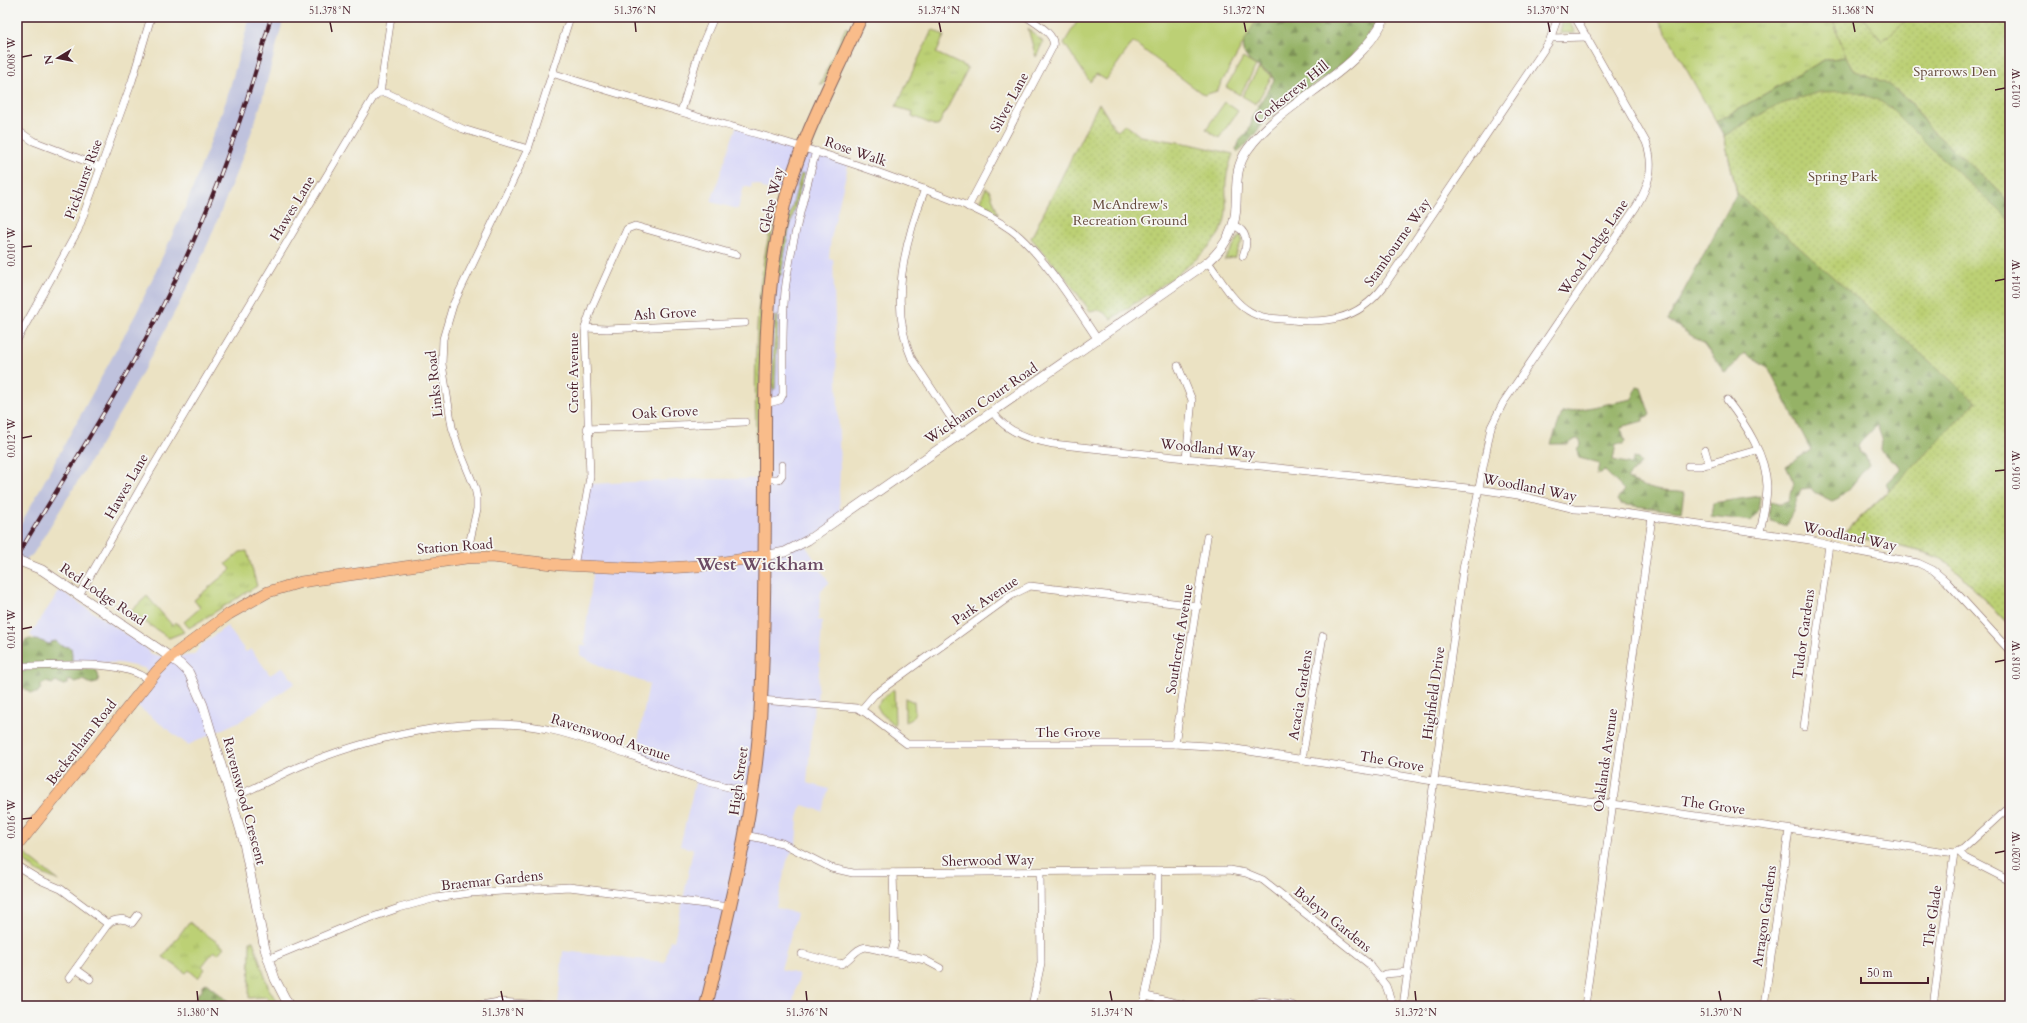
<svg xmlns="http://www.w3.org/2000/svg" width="2027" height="1023" font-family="Cardo,serif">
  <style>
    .built { fill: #d8d7f8 }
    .railway { fill: #bfc2dd }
    .grass { fill: url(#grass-tufts); stroke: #837850 }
    .forest { fill: url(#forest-firs); stroke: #706848 }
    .park { fill: url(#park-dots); stroke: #837850 }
    .garden { fill: #bcd074; stroke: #837850 }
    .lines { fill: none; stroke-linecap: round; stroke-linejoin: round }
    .minor-casing { stroke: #826360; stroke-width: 8 }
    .tertiary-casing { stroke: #826360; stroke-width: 10 }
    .primary-casing { stroke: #826360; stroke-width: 12 }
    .trunk-casing { stroke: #826360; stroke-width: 14 }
    .minor { stroke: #fff; stroke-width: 7 }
    .tertiary { stroke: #fff; stroke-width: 9 }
    .primary { stroke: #f9bc8a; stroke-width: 11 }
    .trunk { stroke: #f9bc8a; stroke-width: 12 }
    .rail-casing { stroke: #4a1f2b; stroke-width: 4 }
    .rail { stroke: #f6f6f2; stroke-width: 2.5; stroke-dasharray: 8; stroke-linecap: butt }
    .ticks { fill: none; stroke: #4a1f2b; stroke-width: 1.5 }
    .labels { text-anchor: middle; stroke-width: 3.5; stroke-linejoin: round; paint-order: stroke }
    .park-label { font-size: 14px; fill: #664b3d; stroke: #f6f6f2 }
    .street-label { font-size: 14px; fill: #4a1f2b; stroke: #f6f6f2 }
    .district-label { font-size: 18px; font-weight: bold; fill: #6c4b64; stroke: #f6f6f2 }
    .neatline { fill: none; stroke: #4a1f2b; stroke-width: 1.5 }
    .ticks-label { font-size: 10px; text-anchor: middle; fill: #4a1f2b }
  </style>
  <defs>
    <pattern id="grass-tufts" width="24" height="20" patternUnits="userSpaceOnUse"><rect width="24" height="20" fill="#bcd074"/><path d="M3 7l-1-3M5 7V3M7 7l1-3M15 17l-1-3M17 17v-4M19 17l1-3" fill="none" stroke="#a3b265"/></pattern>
    <pattern id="forest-firs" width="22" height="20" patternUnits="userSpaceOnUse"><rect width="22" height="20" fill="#95b266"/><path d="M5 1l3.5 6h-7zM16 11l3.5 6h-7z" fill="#7c9054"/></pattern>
    <pattern id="park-dots" width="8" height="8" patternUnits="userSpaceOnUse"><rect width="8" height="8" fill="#bcd074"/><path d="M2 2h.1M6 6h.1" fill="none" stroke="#a3b265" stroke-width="1.8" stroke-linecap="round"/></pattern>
  </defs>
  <rect width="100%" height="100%" fill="#f6f6f2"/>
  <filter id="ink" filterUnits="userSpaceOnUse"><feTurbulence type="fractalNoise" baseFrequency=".025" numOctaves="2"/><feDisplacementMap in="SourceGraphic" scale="8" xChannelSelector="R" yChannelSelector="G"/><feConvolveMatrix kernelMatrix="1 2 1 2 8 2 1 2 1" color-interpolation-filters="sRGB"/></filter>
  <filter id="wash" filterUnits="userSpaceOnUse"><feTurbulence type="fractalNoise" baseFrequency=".012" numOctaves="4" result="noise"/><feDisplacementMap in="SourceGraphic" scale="16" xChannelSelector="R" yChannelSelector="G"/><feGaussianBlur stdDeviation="0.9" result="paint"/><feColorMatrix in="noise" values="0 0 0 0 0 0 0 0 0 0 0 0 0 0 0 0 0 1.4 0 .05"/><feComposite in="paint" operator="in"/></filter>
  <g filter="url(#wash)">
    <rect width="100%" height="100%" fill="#ebe2c3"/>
    <g class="built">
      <path d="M 736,127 L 849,162 L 831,238 L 829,258 L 833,259 L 840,469 L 839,491 L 840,509 L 844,516 L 804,543 L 829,583 L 821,590 L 818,620 L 822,621 L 817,704 L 814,704 L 807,783 L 829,789 L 822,811 L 802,805 L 798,818 L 796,844 L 787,861 L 776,907 L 797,914 L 781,969 L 797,974 L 799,977 L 792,1006 L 558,1006 L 563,951 L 665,962 L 670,940 L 674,941 L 683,900 L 693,849 L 680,846 L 696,779 L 637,759 L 640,748 L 637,747 L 649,684 L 606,669 L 580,655 L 581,645 L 587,645 L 584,642 L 594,567 L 574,566 L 589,484 L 700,479 L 764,479 L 765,367 L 786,194 L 762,188 L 762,186 L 752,183 L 751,188 L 744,186 L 738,209 L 711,202 Z"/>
      <path d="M 60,590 L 145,647 L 151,655 L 171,657 L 194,655 L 201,645 L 227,626 L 246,652 L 251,649 L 270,675 L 283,667 L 295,683 L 242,720 L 188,745 L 136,705 L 157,680 L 144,668 L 120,663 L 65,661 L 30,635 Z"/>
    </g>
    <path class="railway" d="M 250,17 L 284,17 L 261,104 L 246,148 L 209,241 L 189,285 L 126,403 L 33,554 L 17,568 L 17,531 L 137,312 L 187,203 L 226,101 Z"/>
    <g class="grass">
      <path d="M 1563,17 L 1567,17 L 1575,33 L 1560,33 Z"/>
      <path d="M 1657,17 L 1832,17 L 1846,57 L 1824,60 L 1716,122 Z"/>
      <path d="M 846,27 L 849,29 L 823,85 L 820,84 Z"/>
      <path d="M 1028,29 L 1043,42 L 1036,57 Z"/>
      <path d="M 934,30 L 944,36 L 936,53 L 968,68 L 938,126 L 936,126 L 912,116 L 913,112 L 896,107 L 931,32 Z"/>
      <path d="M 801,174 L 804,174 L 788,234 L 781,275 L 777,275 L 785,233 Z"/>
      <path d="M 986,188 L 990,191 L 998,214 L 979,203 Z"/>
      <path d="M 779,194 L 781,194 L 768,251 L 762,302 L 758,454 L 756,454 C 755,393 754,325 763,265 C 767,241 773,218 779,194 Z"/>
      <path d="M 1241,234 C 1244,245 1236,248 1236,257 L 1224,260 Z"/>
      <path d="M 775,316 L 778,316 L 775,389 L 772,389 Z"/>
      <path d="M 247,551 L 257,586 L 189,628 L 184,622 L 200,608 L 194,600 L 231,569 L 226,564 L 240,552 Z"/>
      <path d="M 147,596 L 172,625 L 176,622 L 184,632 L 169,638 L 130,612 Z"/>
      <path d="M 894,689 L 895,726 L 881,713 L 877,706 L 881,700 Z"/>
      <path d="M 905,698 L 914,702 L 915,714 L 912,719 L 905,722 Z"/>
      <path d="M 25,854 L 59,881 L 36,871 L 22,859 Z"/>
      <path d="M 189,922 L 224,947 L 218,954 L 214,951 L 202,966 L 205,969 L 198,978 L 189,970 L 186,973 L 163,957 Z"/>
      <path d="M 250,941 L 253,941 L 269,989 L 279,1006 L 269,1006 L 267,997 L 249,998 Z"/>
    </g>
    <g class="forest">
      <path d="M 1258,17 L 1379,17 C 1358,65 1305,87 1267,120 C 1256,130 1249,144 1238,152 L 1236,149 L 1238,142 L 1247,133 L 1251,125 L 1253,115 L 1274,80 L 1271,74 L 1250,62 L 1243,52 L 1244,41 Z"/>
      <path d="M 1846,57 L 1853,70 L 1885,82 L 1912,104 L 1927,126 L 1991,183 L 2010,203 L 2010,627 L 1961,575 L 1942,559 L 1924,552 L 1843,534 L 1889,490 L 1886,484 L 1900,470 L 1900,467 L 1897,463 L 1890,460 L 1881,450 L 1882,439 L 1877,425 L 1858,445 L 1860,452 L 1865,455 L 1869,465 C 1857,476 1848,496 1832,501 L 1814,492 L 1811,488 L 1801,489 L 1787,526 L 1771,521 L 1769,514 L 1770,502 L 1780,504 L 1789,500 L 1794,483 L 1786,466 L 1811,450 L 1769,369 L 1744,353 L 1736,363 L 1725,373 L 1704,344 L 1668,320 L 1737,193 L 1724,136 L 1716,122 L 1824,60 Z"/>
      <path d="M 1637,387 L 1641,388 L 1650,415 L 1643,418 L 1643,421 L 1621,427 L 1625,442 L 1623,444 L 1616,444 L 1613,460 L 1631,464 L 1634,458 L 1638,459 L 1641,463 L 1627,478 C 1632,483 1656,491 1662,491 C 1669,492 1677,491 1684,493 L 1681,512 L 1620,504 L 1617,500 L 1624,490 L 1604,470 L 1601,473 L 1597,473 L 1599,463 L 1579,458 L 1577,450 L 1581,445 L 1580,440 L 1576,439 L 1568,444 L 1551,444 L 1562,413 L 1632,399 Z"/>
      <path d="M 1760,496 L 1758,512 L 1751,521 L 1711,516 L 1713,503 Z"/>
      <path d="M 30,639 L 41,641 L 49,644 L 51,642 L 56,641 L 60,645 L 71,648 C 73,655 71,661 73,669 L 93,669 L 97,671 L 99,678 L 97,683 L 92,684 L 82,680 L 75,682 L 68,680 L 68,684 L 63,685 L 56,681 L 52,684 L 46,682 L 41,685 L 41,688 L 37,693 L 31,693 L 24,688 L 17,693 L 17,649 L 19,650 L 25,641 Z"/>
      <path d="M 206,983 L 234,1006 L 193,1006 L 197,1003 L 196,999 L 198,993 L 202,991 L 202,986 Z"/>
    </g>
    <g class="park">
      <path d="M 1832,17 L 2010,17 L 2010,203 L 1991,183 L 1927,126 L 1912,103 L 1885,82 L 1853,70 L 1846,57 Z"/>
      <path d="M 1853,91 L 1878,100 L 1891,108 L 1934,151 L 2010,220 L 2010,627 L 1961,575 L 1942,559 L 1924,552 L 1843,534 L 1890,490 L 1976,402 L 1737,193 L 1724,136 L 1775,106 L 1820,92 Z"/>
      <path d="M 1099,103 L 1115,129 L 1118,131 L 1125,124 L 1140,136 L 1190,144 L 1233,154 C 1230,163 1227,171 1226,181 C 1225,195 1228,209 1224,223 C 1215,256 1140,299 1111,319 C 1104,312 1100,308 1090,311 L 1066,278 L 1031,238 Z"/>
    </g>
    <g class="garden">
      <path d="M 1080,17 L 1258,17 L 1217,91 L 1204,95 L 1133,42 L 1106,80 L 1096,74 L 1090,82 L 1064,43 Z"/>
      <path d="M 1862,17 L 1910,17 L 1882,41 Z"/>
      <path d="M 1243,58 L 1256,66 L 1240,95 L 1226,87 Z"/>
      <path d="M 1259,68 L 1272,76 L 1256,104 L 1242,96 Z"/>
      <path d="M 1225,102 L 1238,111 L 1219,138 L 1206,129 Z"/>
    </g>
  </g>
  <g filter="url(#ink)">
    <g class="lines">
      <g class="minor-casing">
        <g id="minor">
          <path d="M 1551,38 L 1587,37"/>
          <path d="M 552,73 C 670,112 791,139 907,183 C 942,196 992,212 1020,237 C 1049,264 1076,307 1098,340"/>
          <path d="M 380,93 L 391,17"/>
          <path d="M 681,112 L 699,52 L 714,17"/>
          <path d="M 17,130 L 33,141 L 101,167"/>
          <path d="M 925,189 C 905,241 888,306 912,359 L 961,433"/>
          <path d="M 968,207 L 1053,46 C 1056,34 1035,23 1027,17"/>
          <path d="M 1233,225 C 1248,231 1248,242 1243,256"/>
          <path d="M 1208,262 C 1220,278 1232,301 1249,311 C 1259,318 1271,318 1282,319 C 1324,324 1357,322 1384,286 L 1549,42 L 1558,17"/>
          <path d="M 585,328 L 607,329 L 745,323"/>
          <path d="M 17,340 L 78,230 L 132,81 L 151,17"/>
          <path d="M 1178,366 L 1192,400 L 1186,459"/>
          <path d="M 1727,400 C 1746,425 1766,455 1767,486 C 1767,502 1763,517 1760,532"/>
          <path d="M 765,404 L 780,400 L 783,394 C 783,359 782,325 785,291 C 791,243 804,197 816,151"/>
          <path d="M 993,412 C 1005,432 1031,440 1053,444 L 1477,489 L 1518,495 L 1575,509 L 1610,511 L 1810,540 L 1844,549 L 1918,563 L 1933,570 L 1946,581 L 2010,651"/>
          <path d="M 587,429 L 745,422"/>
          <path d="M 1705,450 L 1709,464"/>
          <path d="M 1688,466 L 1701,466 L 1757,450"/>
          <path d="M 765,479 L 779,479 L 782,475 L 782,465"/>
          <path d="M 466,558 L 477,509 L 477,498 L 475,488 L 459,449 L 452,427 L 442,364 L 443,339 L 453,305 L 528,149"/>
          <path d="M 574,566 L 590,477 L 585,328 L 592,307 L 627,229 L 635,226 L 737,255"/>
          <path d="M 79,595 L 148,475 L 373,98 L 378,93 L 387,93 L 463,129 L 528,149 L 570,17"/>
          <path d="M 17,666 C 55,667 119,657 149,680"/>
          <path d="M 761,700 L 857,708 L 866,713 L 907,744 L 1175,744 L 1224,747 L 1433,781 L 1613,804 L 1954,853 L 1963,849 L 2010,806"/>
          <path d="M 861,710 L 874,695 L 1012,595 L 1030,586 L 1198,606"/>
          <path d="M 1804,727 L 1829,545"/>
          <path d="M 1175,744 L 1207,537"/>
          <path d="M 1302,759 L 1323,636"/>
          <path d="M 231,798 C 257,788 280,774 305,764 C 380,734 481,711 560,732 C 625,749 685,781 753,792"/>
          <path d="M 745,835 L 782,843 L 831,868 L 853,873 L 1230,870 L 1246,873 L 1263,880 L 1369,964 L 1386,986 L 1393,1006"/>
          <path d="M 1959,852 L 1965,858 L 2010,881"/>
          <path d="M 17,866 L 40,880 L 61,889 L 108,924 L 69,978"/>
          <path d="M 108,924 C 115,918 125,918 132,923 L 138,915"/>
          <path d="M 892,953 L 895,940 L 893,873"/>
          <path d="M 802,954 L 841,964 C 851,960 855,948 866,947 L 925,960 L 940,968"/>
          <path d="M 268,959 L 350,925 L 399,908 L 436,898 L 470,893 L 569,887 L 729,907"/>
          <path d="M 76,969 L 90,979"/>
          <path d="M 1380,977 L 1385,974 L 1408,972"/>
          <path d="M 1146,996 L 1189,1006"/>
          <path d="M 475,1006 L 499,1002 L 560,1006"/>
          <path d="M 1032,1006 L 1041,963 L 1040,872"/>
          <path d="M 1143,1006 L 1157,939 L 1158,872"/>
          <path d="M 1243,1006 L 1261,1001 L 1292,1005"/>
          <path d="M 1403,1006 L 1463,569 L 1491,427 L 1503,403 L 1636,207 C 1649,186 1655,166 1646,142 L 1575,17"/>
          <path d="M 1585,1006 L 1652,517"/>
          <path d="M 1764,1006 L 1789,830"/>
          <path d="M 1933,1006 L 1954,853"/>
        </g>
      </g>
      <g class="tertiary-casing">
        <g id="tertiary">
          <path d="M 764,556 L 785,552 L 808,540 L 1208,262 C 1225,247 1236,228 1236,204 C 1237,183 1235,167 1248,149 C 1286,97 1357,77 1385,17"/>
          <path d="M 17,560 L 42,570 L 160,650 L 180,664 L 189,673 L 203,705 L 243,838 L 265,949 L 275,979 L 289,1006"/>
        </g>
      </g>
      <g class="primary-casing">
        <path id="primary" d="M 17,846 L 157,671 L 171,657 L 229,614 L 268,592 L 301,582 L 466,558 L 491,557 L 561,565 L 651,569 L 698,566 L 764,556"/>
      </g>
      <g class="trunk-casing">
        <path id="trunk" d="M 706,1006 C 730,906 757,805 761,701 C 765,620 765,539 765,457 C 765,370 764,290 784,205 C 800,139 834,79 861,17"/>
      </g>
      <use href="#minor" class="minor"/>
      <use href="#tertiary" class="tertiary"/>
      <use href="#primary" class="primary"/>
      <use href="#trunk" class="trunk"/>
      <g class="rail-casing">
        <path id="rail" d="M 17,556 C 70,468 126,382 171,289 C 214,202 246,110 271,17"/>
      </g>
      <use href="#rail" class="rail"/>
    </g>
  </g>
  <path class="ticks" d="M 330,22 L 332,32M 635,22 L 636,32M 939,22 L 941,32M 1244,22 L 1246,32M 1548,22 L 1550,32M 1853,22 L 1855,32M 22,57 L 32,55M 1995,90 L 2005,88M 22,247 L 32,246M 1995,281 L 2005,279M 22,438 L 32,436M 1995,471 L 2005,470M 22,629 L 32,627M 1995,662 L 2005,660M 22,819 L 32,818M 1995,853 L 2005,851M 197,991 L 198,1001M 501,991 L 503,1001M 806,991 L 807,1001M 1110,991 L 1112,1001M 1415,991 L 1416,1001M 1719,991 L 1721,1001"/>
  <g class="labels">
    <g class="park-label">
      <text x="1955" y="76">Sparrows Den</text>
      <text x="1843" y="181">Spring Park</text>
      <text x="1130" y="209">McAndrew's<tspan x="1130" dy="16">Recreation Ground</tspan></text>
    </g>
    <g class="street-label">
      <text transform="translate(1291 92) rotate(-39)" y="5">Corkscrew Hill</text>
      <text transform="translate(1009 102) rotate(-62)" y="5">Silver Lane</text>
      <text transform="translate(856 151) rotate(19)" y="5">Rose Walk</text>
      <text transform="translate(83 179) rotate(-70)" y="5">Pickhurst Rise</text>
      <text transform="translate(771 200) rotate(-77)" y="5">Glebe Way</text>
      <text transform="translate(292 208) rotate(-59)" y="5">Hawes Lane</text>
      <text transform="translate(1397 242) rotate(-55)" y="5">Stambourne Way</text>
      <text transform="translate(1593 247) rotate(-56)" y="5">Wood Lodge Lane</text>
      <text transform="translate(665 313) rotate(-3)" y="5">Ash Grove</text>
      <text transform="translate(573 373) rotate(-90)" y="5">Croft Avenue</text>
      <text transform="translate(434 384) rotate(-96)" y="5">Links Road</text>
      <text transform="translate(981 403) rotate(-34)" y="5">Wickham Court Road</text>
      <text transform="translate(665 412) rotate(-3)" y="5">Oak Grove</text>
      <text transform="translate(1208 448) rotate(6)" y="5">Woodland Way</text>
      <text transform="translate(126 486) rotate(-60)" y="5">Hawes Lane</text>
      <text transform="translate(1530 487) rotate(11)" y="5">Woodland Way</text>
      <text transform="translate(1850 536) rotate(12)" y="5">Woodland Way</text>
      <text transform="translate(455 546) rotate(-4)" y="5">Station Road</text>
      <text transform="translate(103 594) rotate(34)" y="5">Red Lodge Road</text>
      <text transform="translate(985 600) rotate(-34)" y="5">Park Avenue</text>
      <text transform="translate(1803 634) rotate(-82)" y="5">Tudor Gardens</text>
      <text transform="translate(1179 639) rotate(-81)" y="5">Southcroft Avenue</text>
      <text transform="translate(1433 693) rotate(-82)" y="5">Highfield Drive</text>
      <text transform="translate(1300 695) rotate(-81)" y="5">Acacia Gardens</text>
      <text x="1068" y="737">The Grove</text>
      <text transform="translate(611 737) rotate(18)" y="5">Ravenswood Avenue</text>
      <text transform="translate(81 742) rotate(-52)" y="5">Beckenham Road</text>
      <text transform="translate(1605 760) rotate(-82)" y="5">Oaklands Avenue</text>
      <text transform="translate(1392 761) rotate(10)" y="5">The Grove</text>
      <text transform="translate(738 781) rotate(-82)" y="5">High Street</text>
      <text transform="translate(245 801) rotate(75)" y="5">Ravenswood Crescent</text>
      <text transform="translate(1713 805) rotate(8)" y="5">The Grove</text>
      <text transform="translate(988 860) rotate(-1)" y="5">Sherwood Way</text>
      <text transform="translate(492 880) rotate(-6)" y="5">Braemar Gardens</text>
      <text transform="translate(1764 916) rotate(-82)" y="5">Arragon Gardens</text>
      <text transform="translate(1932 916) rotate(-82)" y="5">The Glade</text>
      <text transform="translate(1333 919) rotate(39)" y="5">Boleyn Gardens</text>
    </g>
    <g class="district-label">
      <text x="760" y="570">West Wickham</text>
    </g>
  </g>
  <rect width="2027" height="1023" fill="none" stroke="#f6f6f2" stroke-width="44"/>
  <g transform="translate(58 58) rotate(260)" stroke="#f6f6f2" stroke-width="3" paint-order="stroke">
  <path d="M0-3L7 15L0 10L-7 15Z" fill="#4a1f2b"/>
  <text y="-6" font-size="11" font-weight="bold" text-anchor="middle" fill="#4a1f2b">N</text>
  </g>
  <path d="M1861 977v6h67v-6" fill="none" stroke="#4a1f2b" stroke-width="2"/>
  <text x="1867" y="977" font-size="12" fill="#4a1f2b" stroke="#f6f6f2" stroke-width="3" paint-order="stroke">50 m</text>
  <rect x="22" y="22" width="1983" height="979" class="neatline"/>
  <g class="ticks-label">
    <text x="330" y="14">51.378°N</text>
    <text x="635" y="14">51.376°N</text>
    <text x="939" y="14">51.374°N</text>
    <text x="1244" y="14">51.372°N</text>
    <text x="1548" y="14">51.370°N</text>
    <text x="1853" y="14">51.368°N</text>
    <text transform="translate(11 57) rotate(-90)" y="4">0.008°W</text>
    <text transform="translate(2016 88) rotate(-90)" y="4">0.012°W</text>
    <text transform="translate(11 247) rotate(-90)" y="4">0.010°W</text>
    <text transform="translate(2016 279) rotate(-90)" y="4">0.014°W</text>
    <text transform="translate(11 438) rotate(-90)" y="4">0.012°W</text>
    <text transform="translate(2016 470) rotate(-90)" y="4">0.016°W</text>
    <text transform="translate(11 629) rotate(-90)" y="4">0.014°W</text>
    <text transform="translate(2016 660) rotate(-90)" y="4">0.018°W</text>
    <text transform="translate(11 819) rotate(-90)" y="4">0.016°W</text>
    <text transform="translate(2016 851) rotate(-90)" y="4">0.020°W</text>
    <text x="198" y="1016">51.380°N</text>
    <text x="503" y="1016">51.378°N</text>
    <text x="807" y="1016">51.376°N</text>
    <text x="1112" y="1016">51.374°N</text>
    <text x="1416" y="1016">51.372°N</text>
    <text x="1721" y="1016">51.370°N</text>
  </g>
</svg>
